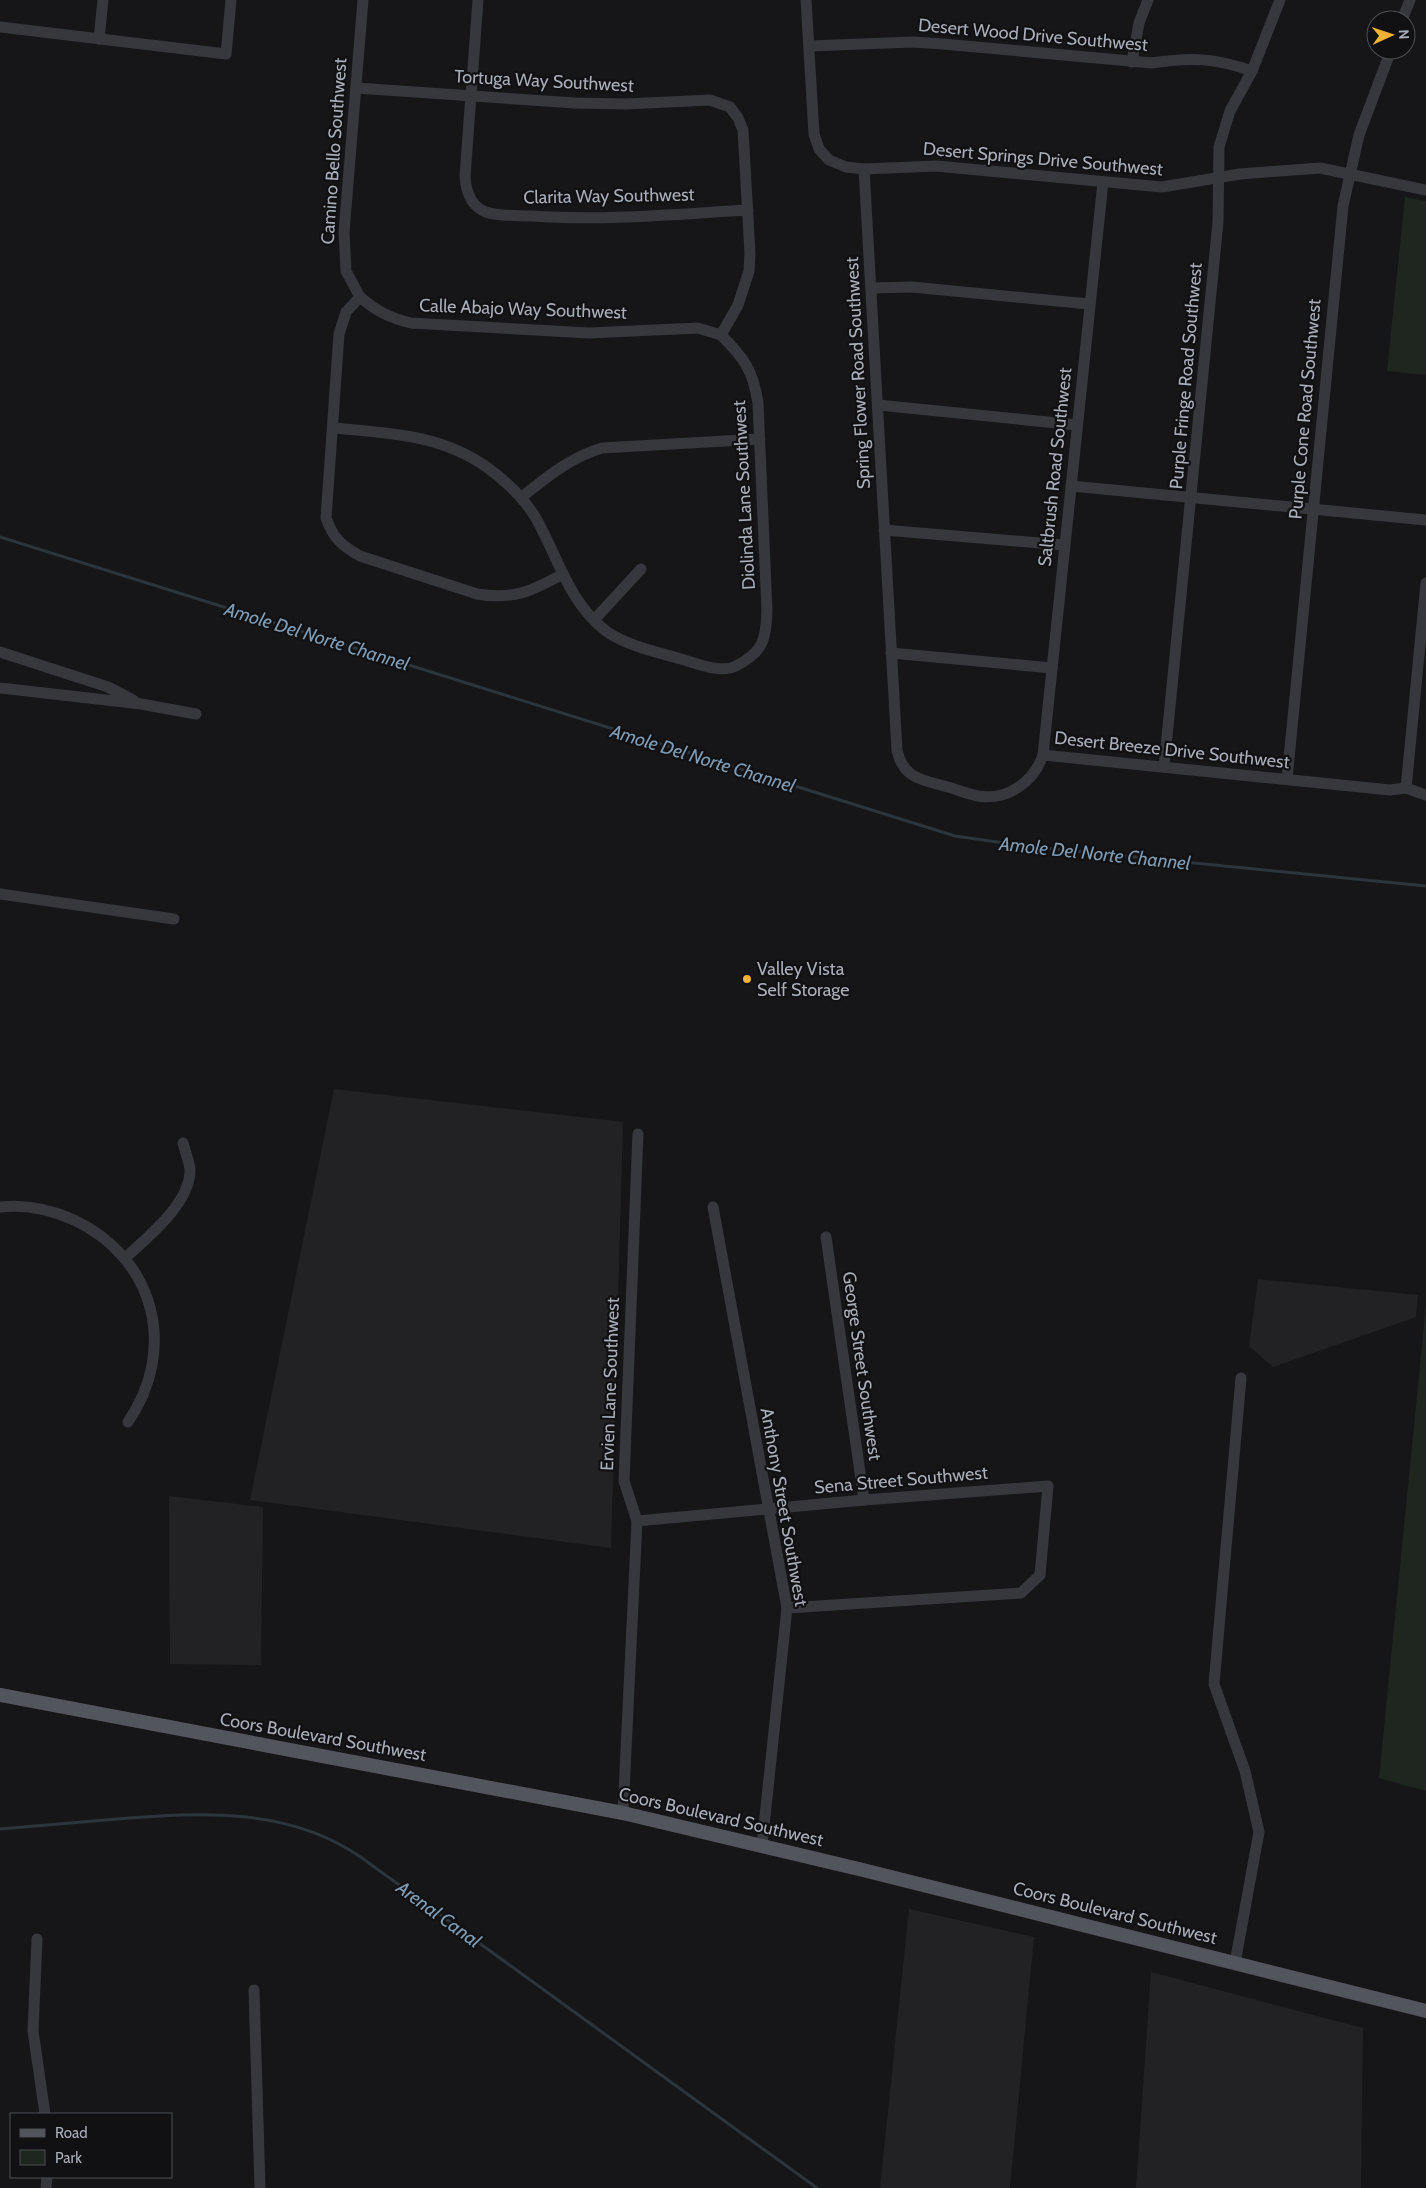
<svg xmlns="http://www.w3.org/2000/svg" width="1426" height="2188" font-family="Cabin,sans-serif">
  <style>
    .built { fill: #222225 }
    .green { fill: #1e261f }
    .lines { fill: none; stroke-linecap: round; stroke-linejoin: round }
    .stream { stroke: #2c353c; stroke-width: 3 }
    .minor { stroke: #37383d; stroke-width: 11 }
    .major { stroke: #53555c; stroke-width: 14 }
    .poi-dot { fill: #f2b134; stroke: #111113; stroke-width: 2 }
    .labels { text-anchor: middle; stroke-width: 4.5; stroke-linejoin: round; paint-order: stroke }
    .street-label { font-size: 18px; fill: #a8adb8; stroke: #111113 }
    .poi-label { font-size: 18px; fill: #a8adb8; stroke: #111113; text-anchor: start }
    .water-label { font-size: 19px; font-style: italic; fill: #7f9bb3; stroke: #111113 }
  </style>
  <rect width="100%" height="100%" fill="#161618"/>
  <g class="built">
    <path d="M 334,1089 L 623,1122 L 611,1548 L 250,1500 Z"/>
    <path d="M 1258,1279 L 1418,1295 L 1416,1317 L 1273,1367 L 1249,1346 Z"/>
    <path d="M 169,1496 L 263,1507 L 261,1665 L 170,1664 Z"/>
    <path d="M 909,1909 L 1034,1937 L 1010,2188 L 880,2188 Z"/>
    <path d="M 1151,1972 L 1363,2028 L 1361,2188 L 1136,2188 Z"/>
  </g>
  <g class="green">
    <path d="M 1405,197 L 1426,201 L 1426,375 L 1387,371 Z"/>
    <path d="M 1426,1305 L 1426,1791 L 1379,1778 Z"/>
  </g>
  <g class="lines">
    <g class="stream">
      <path d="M 0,537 L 955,836 L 1025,846 L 1426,886"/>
      <path d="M 0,1829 C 39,1826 78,1822 117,1819 C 201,1812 290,1807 362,1858 L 817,2188"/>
    </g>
    <g class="minor">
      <path d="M 363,0 L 344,232 L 346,271 L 360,297 L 346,312 L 339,334 L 326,518 C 333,538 342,546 360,556 L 477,594 C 514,600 532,591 563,574"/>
      <path d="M 478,0 L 465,176 C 466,191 470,206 486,212 C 500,217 518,215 532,216 C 604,221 676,214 748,210"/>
      <path d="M 806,0 L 814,134 L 819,149 L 829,160 L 846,167 L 864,169 L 936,166 L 1162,187 L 1240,174 L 1320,168 L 1426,190"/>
      <path d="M 1402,20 L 1410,0"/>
      <path d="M 0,27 L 226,54 L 231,0"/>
      <path d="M 99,39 L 103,0"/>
      <path d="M 809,46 L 913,42 L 943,44 L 1152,63 C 1190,57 1215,58 1252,71"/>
      <path d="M 1132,62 L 1139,23 L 1148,0"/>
      <path d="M 356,88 L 575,103 L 625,104 L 710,100 L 730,107 L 738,118 L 743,130 L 750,253 L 749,271 L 738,305 L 721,335"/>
      <path d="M 864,169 L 897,750 C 903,779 923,780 948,787 C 958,790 968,794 978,796 C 1007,801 1034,782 1043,755 L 1103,182"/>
      <path d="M 872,288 L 912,287 L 1089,304"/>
      <path d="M 360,297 C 376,311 390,318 411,323 L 589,333 L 698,328 L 721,335"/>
      <path d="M 878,405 L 1077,425"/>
      <path d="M 333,428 C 388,433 441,434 488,468 C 507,482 525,499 537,520 C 558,558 570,604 606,631 C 627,646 657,652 681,659 C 696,663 721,674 736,666 C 763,652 766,640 767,611 L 758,403 C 753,370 744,358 721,335"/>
      <path d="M 1071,486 L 1426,520"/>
      <path d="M 522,497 C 547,477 571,457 602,448 L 760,439"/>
      <path d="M 884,530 L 1064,545"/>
      <path d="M 594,620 L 641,569"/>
      <path d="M 0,652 L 108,687 L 133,700"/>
      <path d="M 891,653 L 1052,668"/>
      <path d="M 0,688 L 141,704 L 196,714"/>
      <path d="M 1043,755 L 1390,790 L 1406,788 L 1426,795"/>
      <path d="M 1164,767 L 1218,222 L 1219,147 L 1230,111 L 1252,71 L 1280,0"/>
      <path d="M 1287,779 L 1343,206 L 1359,135 L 1391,50"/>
      <path d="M 1406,788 L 1426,583"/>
      <path d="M 0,894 L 174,919"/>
      <path d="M 0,1207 C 26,1204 50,1209 74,1220 C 155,1258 178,1349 128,1422"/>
      <path d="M 713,1207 L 787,1608 L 762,1845"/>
      <path d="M 826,1237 L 864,1500"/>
      <path d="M 125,1258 C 147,1238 191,1203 190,1169 C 189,1161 185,1151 183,1143"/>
      <path d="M 637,1521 L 864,1500 L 1048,1486 L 1040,1575 L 1021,1593 L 787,1608"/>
      <path d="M 623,1813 L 637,1521 L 624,1481 L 638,1134"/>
      <path d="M 37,1939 L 33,2031 L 45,2114"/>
      <path d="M 1235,1963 L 1259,1832 L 1245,1771 L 1214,1684 L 1241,1378"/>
      <path d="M 254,1990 L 260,2188"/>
      <path d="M 46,2188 L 47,2177"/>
    </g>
    <path class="major" d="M 0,1695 L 623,1813 L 863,1870 L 1426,2011"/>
  </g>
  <circle class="poi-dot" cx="747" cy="979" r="5"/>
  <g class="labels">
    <g class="street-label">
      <text transform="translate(1033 35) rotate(5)" y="6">Desert Wood Drive Southwest</text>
      <text transform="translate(544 81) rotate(3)" y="6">Tortuga Way Southwest</text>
      <text transform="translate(334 151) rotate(-86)" y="6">Camino Bello Southwest</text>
      <text transform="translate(1043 159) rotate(5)" y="6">Desert Springs Drive Southwest</text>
      <text transform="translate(609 196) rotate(-1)" y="6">Clarita Way Southwest</text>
      <text transform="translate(523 309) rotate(2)" y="6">Calle Abajo Way Southwest</text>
      <text transform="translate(858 373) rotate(-93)" y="6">Spring Flower Road Southwest</text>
      <text transform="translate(1186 376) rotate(-85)" y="6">Purple Fringe Road Southwest</text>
      <text transform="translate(1305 409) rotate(-85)" y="6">Purple Cone Road Southwest</text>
      <text transform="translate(1055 467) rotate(-84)" y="6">Saltbrush Road Southwest</text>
      <text transform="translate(744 495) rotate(-93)" y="6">Diolinda Lane Southwest</text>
      <text transform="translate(1172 750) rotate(6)" y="6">Desert Breeze Drive Southwest</text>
      <text transform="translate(862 1366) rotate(82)" y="6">George Street Southwest</text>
      <text transform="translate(610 1384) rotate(-88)" y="6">Ervien Lane Southwest</text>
      <text transform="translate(901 1480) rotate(-5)" y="6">Sena Street Southwest</text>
      <text transform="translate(784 1507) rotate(80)" y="6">Anthony Street Southwest</text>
      <text transform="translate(323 1737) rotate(10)" y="6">Coors Boulevard Southwest</text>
      <text transform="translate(721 1817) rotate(13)" y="6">Coors Boulevard Southwest</text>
      <text transform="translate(1115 1913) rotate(14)" y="6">Coors Boulevard Southwest</text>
    </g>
    <g class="poi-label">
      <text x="757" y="975">Valley Vista<tspan x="757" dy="21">Self Storage</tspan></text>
    </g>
    <g class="water-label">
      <text transform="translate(317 636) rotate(17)" y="7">Amole Del Norte Channel</text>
      <text transform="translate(703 758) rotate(17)" y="7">Amole Del Norte Channel</text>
      <text transform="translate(1095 853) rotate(6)" y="7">Amole Del Norte Channel</text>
      <text transform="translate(439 1914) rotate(36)" y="7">Arenal Canal</text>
    </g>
  </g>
  <rect x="10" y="2113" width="162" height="65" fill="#111113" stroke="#4d4f55"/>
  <rect x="20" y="2129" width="25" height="8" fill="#53555c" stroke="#4d4f55"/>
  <text x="55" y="2138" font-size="15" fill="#a8adb8">Road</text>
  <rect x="20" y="2150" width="25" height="15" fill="#1e261f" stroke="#4d4f55"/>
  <text x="55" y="2163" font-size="15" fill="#a8adb8">Park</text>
  <g transform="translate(1391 35) rotate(87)"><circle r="24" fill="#111113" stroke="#4d4f55"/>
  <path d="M0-4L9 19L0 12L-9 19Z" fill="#f2b134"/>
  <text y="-8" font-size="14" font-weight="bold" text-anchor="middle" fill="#a8adb8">N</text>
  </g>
</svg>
